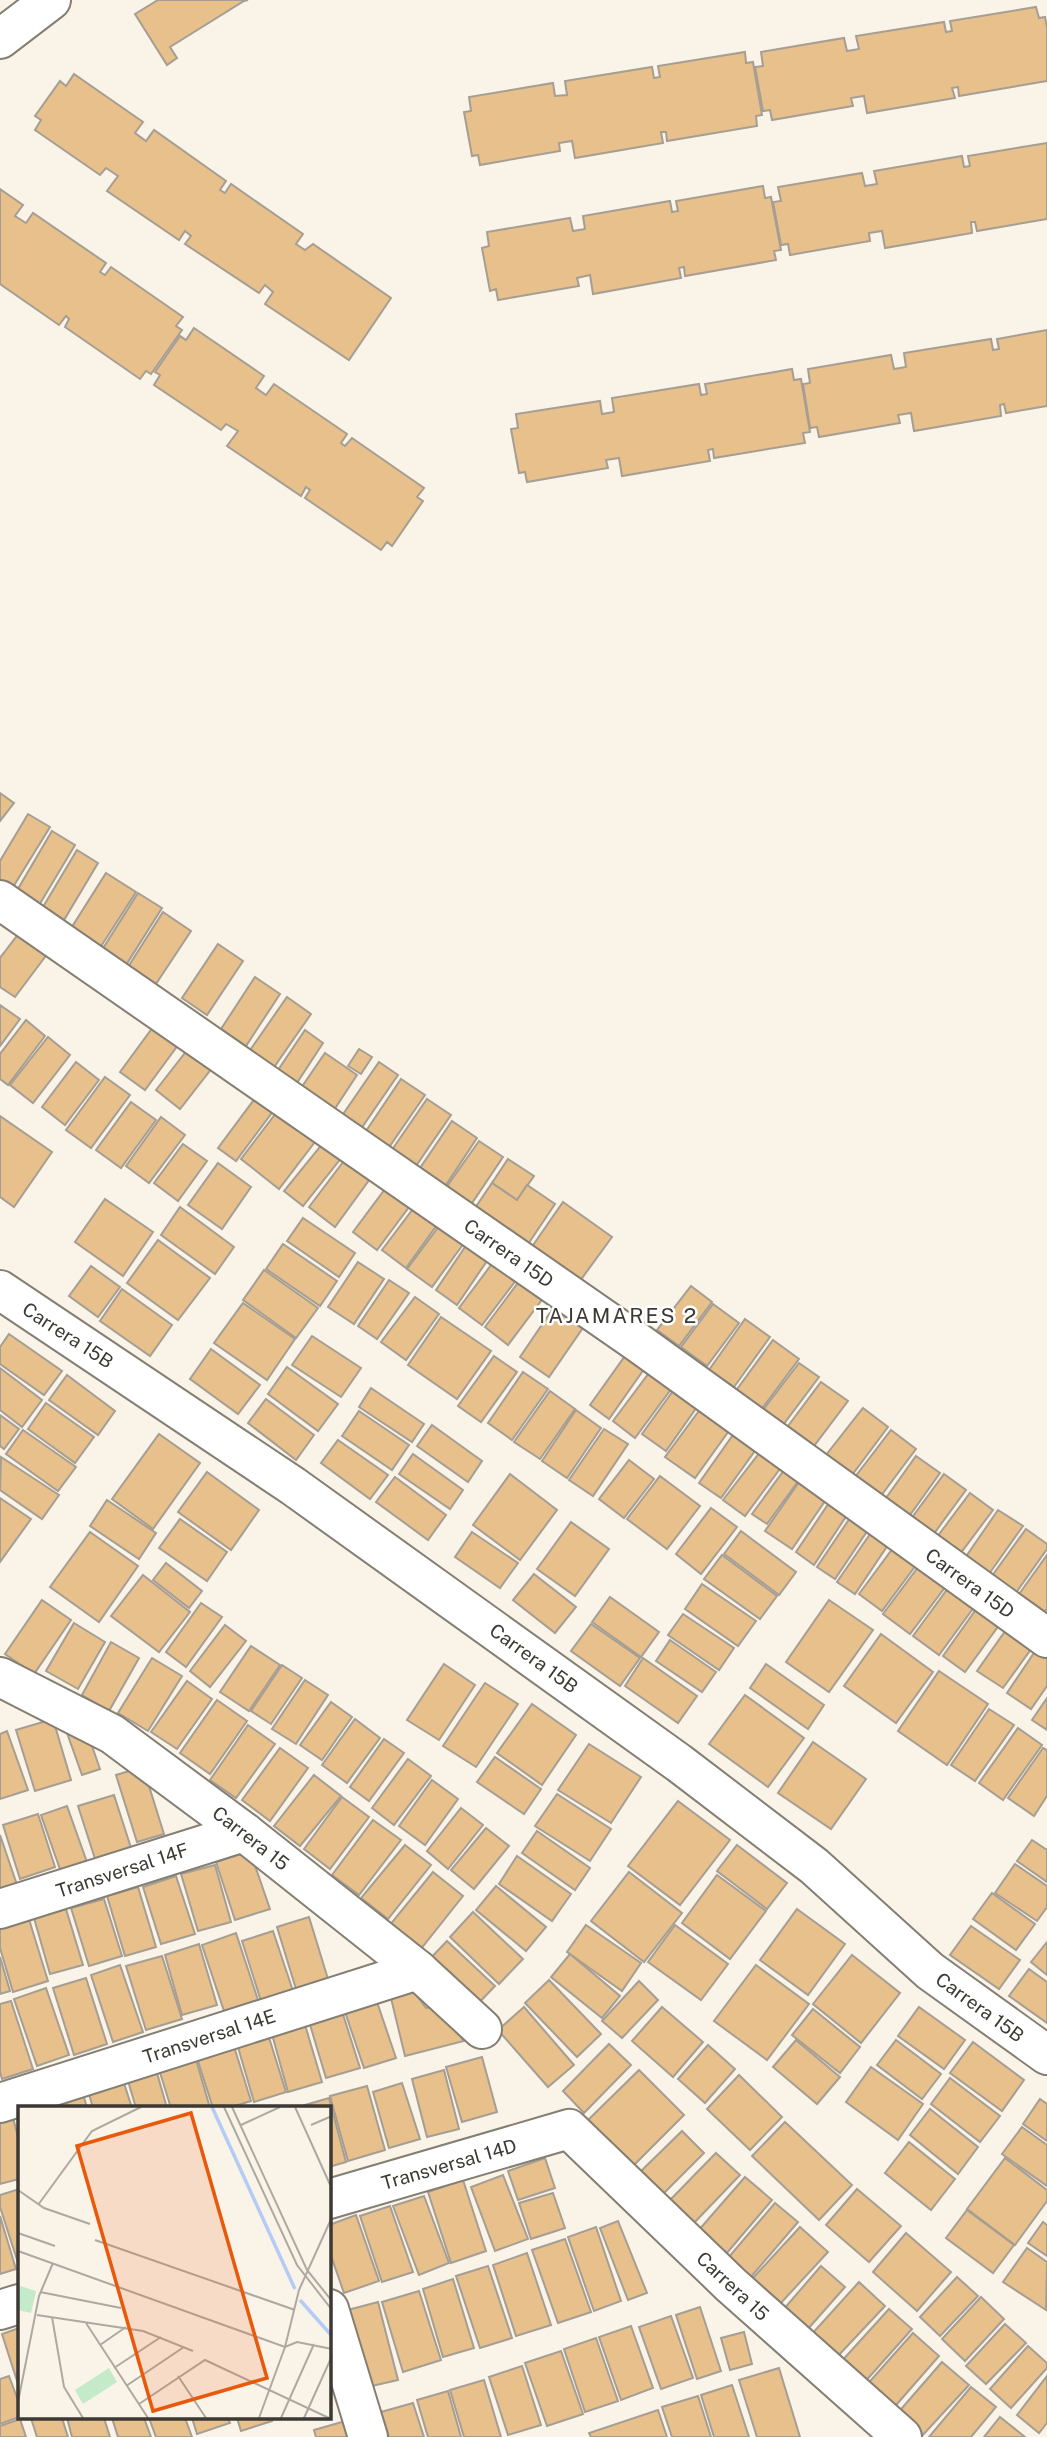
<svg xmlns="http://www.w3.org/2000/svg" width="1047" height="2437" font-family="'Public Sans',sans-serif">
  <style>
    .building { fill: #e7c08b; stroke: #a69e93; stroke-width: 2 }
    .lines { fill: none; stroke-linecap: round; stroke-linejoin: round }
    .minor-casing { stroke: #847e73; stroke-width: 42 }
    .minor { stroke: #fff; stroke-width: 38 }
    .labels { text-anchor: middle; stroke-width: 5; stroke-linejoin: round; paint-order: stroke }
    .street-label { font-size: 19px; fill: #3c3935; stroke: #fff }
    .neighbourhood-label { font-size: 21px; letter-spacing: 2px; fill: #3c3935; stroke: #fff }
    .inset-river { fill: none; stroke: #b4cbf6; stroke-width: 3.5 }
    .inset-road { fill: none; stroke: #aea9a0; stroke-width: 2 }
    .view { fill: #e8590c; fill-opacity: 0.15; stroke: #e8590c; stroke-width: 3.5 }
    .inset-edge { fill: none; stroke: #3c3935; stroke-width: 3.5 }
  </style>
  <rect width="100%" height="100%" fill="#faf3e7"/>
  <g class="building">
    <path d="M 158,0 L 248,0 L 244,1 L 170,47 L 177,58 L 167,65 L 135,14 Z"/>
    <path d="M 1036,7 L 1039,18 L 1045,17 L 1047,27 L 1047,81 L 959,96 L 958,87 L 952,88 L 955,98 L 867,113 L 864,96 L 851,98 L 853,106 L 772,120 L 770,110 L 763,111 L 755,67 L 763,66 L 761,52 L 844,38 L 847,51 L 859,49 L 856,36 L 944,22 L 946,32 L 952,31 L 950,21 Z"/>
    <path d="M 745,52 L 746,63 L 753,62 L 762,115 L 756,116 L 757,126 L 667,141 L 666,132 L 661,132 L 663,143 L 575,158 L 572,141 L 559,143 L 560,151 L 480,165 L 478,155 L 472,156 L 464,112 L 471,111 L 469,97 L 553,83 L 555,96 L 567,95 L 565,81 L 652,67 L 654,78 L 660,77 L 658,66 Z"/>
    <path d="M 74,74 L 143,122 L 135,133 L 146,141 L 154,130 L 226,181 L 220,190 L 225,193 L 231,184 L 303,234 L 296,244 L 305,250 L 313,244 L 391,298 L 349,360 L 265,304 L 273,292 L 265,285 L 259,293 L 185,244 L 191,236 L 185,231 L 179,240 L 107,191 L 118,176 L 106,168 L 100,175 L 35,130 L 41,120 L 35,116 L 60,81 L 66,86 Z"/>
    <path d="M 1047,143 L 1047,219 L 977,231 L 975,222 L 971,222 L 972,233 L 885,248 L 882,231 L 869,233 L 870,241 L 790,255 L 788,244 L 781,245 L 773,202 L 781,201 L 778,187 L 862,173 L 865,186 L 877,184 L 874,171 L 962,156 L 964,167 L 970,166 L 968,156 Z"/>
    <path d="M 763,186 L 765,198 L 771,197 L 781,250 L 774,251 L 776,260 L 685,276 L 684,267 L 679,268 L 681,278 L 593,294 L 590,275 L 577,278 L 579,286 L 498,300 L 496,289 L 490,291 L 482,248 L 489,246 L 487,232 L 570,218 L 573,231 L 585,229 L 583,216 L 670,201 L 672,212 L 678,211 L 676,201 Z"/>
    <path d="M 0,189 L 23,205 L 15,216 L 26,223 L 33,213 L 106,263 L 100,272 L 105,275 L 111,267 L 183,317 L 176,326 L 182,330 L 151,374 L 146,371 L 140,379 L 65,327 L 69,319 L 66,316 L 59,325 L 0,284 Z"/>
    <path d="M 194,328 L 264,376 L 256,388 L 266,395 L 274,384 L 347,434 L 341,443 L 345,446 L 352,438 L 424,488 L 417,497 L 423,501 L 392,546 L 387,542 L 381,550 L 305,498 L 310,490 L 306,487 L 301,496 L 227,446 L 238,431 L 226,424 L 221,430 L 154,385 L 160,375 L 155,372 L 180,336 L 186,340 Z"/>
    <path d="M 1047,330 L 1047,406 L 1006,413 L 1004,404 L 1000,405 L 1001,416 L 914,431 L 911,413 L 898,415 L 900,423 L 819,437 L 817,427 L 810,428 L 803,384 L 810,383 L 808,369 L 891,355 L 894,369 L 906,367 L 904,353 L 991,339 L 993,350 L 999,349 L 997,339 Z"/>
    <path d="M 792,369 L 794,380 L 801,379 L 810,432 L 803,433 L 805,443 L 714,458 L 713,449 L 708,450 L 710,461 L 622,476 L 619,458 L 606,460 L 608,468 L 527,482 L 525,472 L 519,473 L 511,429 L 518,428 L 516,414 L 600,401 L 602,414 L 614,412 L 612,398 L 699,384 L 701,395 L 707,394 L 705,384 Z"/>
    <path d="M 0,793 L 14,803 L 0,821 Z"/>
    <path d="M 28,814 L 50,827 L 13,887 L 0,879 L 0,861 Z"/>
    <path d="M 52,831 L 75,845 L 38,907 L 15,894 Z"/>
    <path d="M 77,850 L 98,863 L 64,920 L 43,907 Z"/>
    <path d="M 106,873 L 136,892 L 100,948 L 70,930 Z"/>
    <path d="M 138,893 L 162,908 L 126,965 L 102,950 Z"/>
    <path d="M 163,912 L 191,931 L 156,984 L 128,967 Z"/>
    <path d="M 23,928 L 51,949 L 15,997 L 0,987 L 0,958 Z"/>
    <path d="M 218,944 L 243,961 L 207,1015 L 182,998 Z"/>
    <path d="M 255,977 L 280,994 L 246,1046 L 221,1029 Z"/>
    <path d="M 287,997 L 311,1014 L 270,1073 L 246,1056 Z"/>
    <path d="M 0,1005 L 20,1019 L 0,1046 Z"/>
    <path d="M 26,1020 L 45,1036 L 8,1085 L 0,1079 L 0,1054 Z"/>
    <path d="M 156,1023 L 181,1041 L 145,1090 L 120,1072 Z"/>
    <path d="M 305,1030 L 323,1043 L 291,1092 L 272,1079 Z"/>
    <path d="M 48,1037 L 70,1055 L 33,1103 L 10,1085 Z"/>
    <path d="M 192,1044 L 216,1063 L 180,1109 L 156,1090 Z"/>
    <path d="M 359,1049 L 372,1057 L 361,1074 L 348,1066 Z"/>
    <path d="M 325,1053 L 357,1075 L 330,1116 L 297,1094 Z"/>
    <path d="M 76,1062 L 99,1080 L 65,1125 L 42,1107 Z"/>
    <path d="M 379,1062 L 398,1075 L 356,1136 L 337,1123 Z"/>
    <path d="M 105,1077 L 130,1095 L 91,1148 L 66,1130 Z"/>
    <path d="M 401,1079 L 425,1095 L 383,1156 L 360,1140 Z"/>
    <path d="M 262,1089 L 280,1102 L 236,1161 L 218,1148 Z"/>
    <path d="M 427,1099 L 451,1115 L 409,1176 L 385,1160 Z"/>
    <path d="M 131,1102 L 156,1120 L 121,1168 L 96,1150 Z"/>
    <path d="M 283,1104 L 321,1134 L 279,1189 L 241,1159 Z"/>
    <path d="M 0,1116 L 52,1152 L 14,1207 L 0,1197 Z"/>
    <path d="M 161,1117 L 185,1135 L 149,1183 L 126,1166 Z"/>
    <path d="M 452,1121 L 477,1138 L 444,1188 L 418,1171 Z"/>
    <path d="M 327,1138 L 346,1152 L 303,1206 L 284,1191 Z"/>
    <path d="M 479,1141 L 503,1157 L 468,1209 L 443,1192 Z"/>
    <path d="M 183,1144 L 207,1161 L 178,1201 L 154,1183 Z"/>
    <path d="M 350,1153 L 375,1172 L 335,1227 L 309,1207 Z"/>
    <path d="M 508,1159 L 534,1176 L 517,1200 L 492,1183 Z"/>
    <path d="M 218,1163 L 251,1187 L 222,1229 L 188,1205 Z"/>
    <path d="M 391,1181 L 415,1199 L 377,1250 L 353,1232 Z"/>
    <path d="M 492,1183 L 517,1200 L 527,1185 L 555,1204 L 526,1247 L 473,1211 Z"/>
    <path d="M 105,1199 L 153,1232 L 123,1276 L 75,1242 Z"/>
    <path d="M 419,1201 L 442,1218 L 406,1268 L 382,1250 Z"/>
    <path d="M 563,1202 L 612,1237 L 577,1285 L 529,1251 Z"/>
    <path d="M 180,1207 L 234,1247 L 215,1274 L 161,1235 Z"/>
    <path d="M 303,1218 L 355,1253 L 339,1277 L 287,1241 Z"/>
    <path d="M 443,1221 L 467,1239 L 432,1287 L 407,1269 Z"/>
    <path d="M 158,1240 L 210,1278 L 178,1320 L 127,1283 Z"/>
    <path d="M 469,1241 L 491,1255 L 457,1305 L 436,1290 Z"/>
    <path d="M 283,1244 L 337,1281 L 320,1306 L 266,1269 Z"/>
    <path d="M 497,1257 L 520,1275 L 482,1325 L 459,1308 Z"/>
    <path d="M 358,1262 L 384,1279 L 354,1324 L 328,1307 Z"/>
    <path d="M 91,1266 L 120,1287 L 98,1317 L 69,1296 Z"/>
    <path d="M 264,1270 L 318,1308 L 296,1338 L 243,1300 Z"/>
    <path d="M 523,1276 L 547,1293 L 508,1345 L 485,1327 Z"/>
    <path d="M 389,1280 L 409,1293 L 377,1339 L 358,1326 Z"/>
    <path d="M 691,1286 L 712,1302 L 679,1346 L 657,1330 Z"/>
    <path d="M 122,1289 L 172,1325 L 150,1356 L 100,1321 Z"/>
    <path d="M 415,1297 L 439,1314 L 406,1360 L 381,1342 Z"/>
    <path d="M 558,1301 L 587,1322 L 549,1377 L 520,1357 Z"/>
    <path d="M 243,1303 L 295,1339 L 267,1380 L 214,1343 Z"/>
    <path d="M 713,1304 L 739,1323 L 707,1366 L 681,1347 Z"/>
    <path d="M 441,1317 L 491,1351 L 457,1399 L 408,1365 Z"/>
    <path d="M 745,1319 L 770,1337 L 734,1387 L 709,1370 Z"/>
    <path d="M 9,1334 L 62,1371 L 44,1395 L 0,1364 L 0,1347 Z"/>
    <path d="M 312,1336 L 361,1368 L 341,1397 L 292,1365 Z"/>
    <path d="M 773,1340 L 799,1359 L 761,1410 L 735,1392 Z"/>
    <path d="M 211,1349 L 260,1385 L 238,1414 L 190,1379 Z"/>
    <path d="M 630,1349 L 649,1362 L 609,1419 L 590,1405 Z"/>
    <path d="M 494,1356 L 517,1372 L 481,1422 L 458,1406 Z"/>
    <path d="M 799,1363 L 819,1377 L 783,1425 L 763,1410 Z"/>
    <path d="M 655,1365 L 677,1381 L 635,1438 L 613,1421 Z"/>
    <path d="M 287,1367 L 338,1404 L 318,1431 L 268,1394 Z"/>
    <path d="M 0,1368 L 42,1400 L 22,1427 L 0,1410 Z"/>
    <path d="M 523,1372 L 548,1389 L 512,1440 L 488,1423 Z"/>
    <path d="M 67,1375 L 115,1411 L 98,1435 L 49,1400 Z"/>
    <path d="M 680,1381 L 704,1397 L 666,1451 L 642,1434 Z"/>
    <path d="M 821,1382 L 848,1401 L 814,1446 L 788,1426 Z"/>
    <path d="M 371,1388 L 424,1424 L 412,1442 L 359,1407 Z"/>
    <path d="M 550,1391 L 575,1409 L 540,1459 L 514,1442 Z"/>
    <path d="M 266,1399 L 314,1435 L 296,1460 L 248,1423 Z"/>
    <path d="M 707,1400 L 736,1421 L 695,1478 L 665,1457 Z"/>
    <path d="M 46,1403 L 94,1437 L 75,1463 L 28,1429 Z"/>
    <path d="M 863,1408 L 888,1427 L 852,1475 L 826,1455 Z"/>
    <path d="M 576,1410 L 601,1428 L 567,1478 L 542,1461 Z"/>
    <path d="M 359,1411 L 409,1445 L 392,1470 L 342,1436 Z"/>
    <path d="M 0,1415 L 19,1429 L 4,1449 L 0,1446 Z"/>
    <path d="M 432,1425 L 482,1461 L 468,1482 L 417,1446 Z"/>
    <path d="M 740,1425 L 762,1441 L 721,1498 L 699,1483 Z"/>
    <path d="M 604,1429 L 628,1444 L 593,1496 L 569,1480 Z"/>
    <path d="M 23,1430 L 76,1467 L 58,1491 L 6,1454 Z"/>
    <path d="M 891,1430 L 916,1449 L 880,1497 L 855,1477 Z"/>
    <path d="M 159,1434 L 200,1463 L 153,1529 L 112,1499 Z"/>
    <path d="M 338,1440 L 388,1475 L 370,1499 L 321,1463 Z"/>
    <path d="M 767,1443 L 788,1458 L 745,1516 L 723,1500 Z"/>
    <path d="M 413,1454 L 463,1490 L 450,1509 L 399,1474 Z"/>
    <path d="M 916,1456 L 940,1473 L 905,1522 L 881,1505 Z"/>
    <path d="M 1,1457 L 59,1495 L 42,1519 L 0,1490 Z"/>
    <path d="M 629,1460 L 654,1479 L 624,1518 L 599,1499 Z"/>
    <path d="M 790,1462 L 804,1473 L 767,1524 L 752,1514 Z"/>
    <path d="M 207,1472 L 259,1510 L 231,1550 L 178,1512 Z"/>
    <path d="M 806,1472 L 832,1491 L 792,1549 L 765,1531 Z"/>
    <path d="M 510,1474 L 557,1510 L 520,1560 L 473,1525 Z"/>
    <path d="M 944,1474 L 966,1490 L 930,1539 L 908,1523 Z"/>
    <path d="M 660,1476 L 700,1506 L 667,1549 L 627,1519 Z"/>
    <path d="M 395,1477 L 446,1515 L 428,1540 L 376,1502 Z"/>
    <path d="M 970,1493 L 993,1510 L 960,1554 L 937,1537 Z"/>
    <path d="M 835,1494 L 853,1506 L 814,1565 L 796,1552 Z"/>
    <path d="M 0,1498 L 31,1519 L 0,1562 Z"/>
    <path d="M 107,1500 L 156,1533 L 139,1559 L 90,1526 Z"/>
    <path d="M 711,1508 L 737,1527 L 701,1574 L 676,1554 Z"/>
    <path d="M 856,1509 L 874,1521 L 835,1579 L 817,1567 Z"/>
    <path d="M 998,1510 L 1023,1526 L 989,1574 L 965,1558 Z"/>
    <path d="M 180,1519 L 227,1552 L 207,1581 L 159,1548 Z"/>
    <path d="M 571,1522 L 609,1549 L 575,1596 L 537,1569 Z"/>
    <path d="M 877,1524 L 894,1536 L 855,1594 L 837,1582 Z"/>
    <path d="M 1026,1529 L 1047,1544 L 1047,1549 L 1013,1597 L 989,1580 Z"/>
    <path d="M 741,1531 L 796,1572 L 779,1595 L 724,1554 Z"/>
    <path d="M 90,1532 L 138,1566 L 99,1622 L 50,1587 Z"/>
    <path d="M 472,1532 L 518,1563 L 500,1588 L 455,1557 Z"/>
    <path d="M 899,1540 L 922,1557 L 882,1611 L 859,1594 Z"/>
    <path d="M 722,1555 L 777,1596 L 760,1619 L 704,1579 Z"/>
    <path d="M 1047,1555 L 1047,1609 L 1042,1615 L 1017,1597 Z"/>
    <path d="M 925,1558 L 952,1578 L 910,1634 L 883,1614 Z"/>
    <path d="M 166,1563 L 202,1591 L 189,1608 L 153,1580 Z"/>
    <path d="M 534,1574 L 576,1607 L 555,1633 L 513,1600 Z"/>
    <path d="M 143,1575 L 190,1612 L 159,1652 L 111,1616 Z"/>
    <path d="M 954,1580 L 980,1599 L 939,1655 L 913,1636 Z"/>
    <path d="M 702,1584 L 756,1621 L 738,1646 L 685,1609 Z"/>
    <path d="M 610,1597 L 659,1632 L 641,1657 L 592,1622 Z"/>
    <path d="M 42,1600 L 71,1620 L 34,1674 L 5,1654 Z"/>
    <path d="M 829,1600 L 873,1630 L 829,1692 L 786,1662 Z"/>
    <path d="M 982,1601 L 1005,1617 L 965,1672 L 943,1656 Z"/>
    <path d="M 201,1603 L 222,1617 L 186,1667 L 166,1652 Z"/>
    <path d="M 683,1614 L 734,1648 L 719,1670 L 668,1635 Z"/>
    <path d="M 1013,1620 L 1039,1638 L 1003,1688 L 977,1671 Z"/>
    <path d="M 74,1623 L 105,1642 L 78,1689 L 46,1671 Z"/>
    <path d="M 591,1624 L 640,1658 L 620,1686 L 571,1651 Z"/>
    <path d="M 225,1625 L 246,1641 L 210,1687 L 190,1671 Z"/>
    <path d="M 881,1634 L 933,1672 L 896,1723 L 844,1686 Z"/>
    <path d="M 670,1640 L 716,1672 L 702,1692 L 656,1661 Z"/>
    <path d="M 1042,1641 L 1047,1645 L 1047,1686 L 1031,1709 L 1007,1693 Z"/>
    <path d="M 111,1642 L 139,1658 L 109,1711 L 82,1695 Z"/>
    <path d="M 251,1646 L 280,1665 L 249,1711 L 220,1692 Z"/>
    <path d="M 152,1658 L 182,1676 L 148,1731 L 118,1713 Z"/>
    <path d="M 643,1658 L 697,1696 L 678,1723 L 625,1686 Z"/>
    <path d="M 444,1664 L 475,1685 L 439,1740 L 407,1720 Z"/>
    <path d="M 766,1664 L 824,1705 L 808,1729 L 750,1688 Z"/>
    <path d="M 282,1665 L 302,1678 L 271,1724 L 251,1711 Z"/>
    <path d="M 939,1671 L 988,1704 L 947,1765 L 898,1731 Z"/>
    <path d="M 305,1680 L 328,1695 L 296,1744 L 272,1729 Z"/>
    <path d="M 187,1681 L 212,1699 L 177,1749 L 151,1732 Z"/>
    <path d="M 485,1683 L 518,1704 L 476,1767 L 443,1746 Z"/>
    <path d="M 745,1695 L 804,1738 L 768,1787 L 709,1744 Z"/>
    <path d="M 1047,1698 L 1047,1730 L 1032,1720 Z"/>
    <path d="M 217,1700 L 247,1721 L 210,1774 L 180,1753 Z"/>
    <path d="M 331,1702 L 352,1717 L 322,1760 L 300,1745 Z"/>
    <path d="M 532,1704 L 576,1735 L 542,1785 L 497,1753 Z"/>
    <path d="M 989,1709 L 1014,1725 L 975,1781 L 951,1765 Z"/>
    <path d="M 53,1719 L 71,1780 L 35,1791 L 16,1730 Z"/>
    <path d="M 355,1719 L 380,1738 L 347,1783 L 322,1765 Z"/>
    <path d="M 84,1723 L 100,1769 L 82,1775 L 66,1730 Z"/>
    <path d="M 248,1725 L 275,1744 L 236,1798 L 210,1780 Z"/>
    <path d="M 1018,1728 L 1042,1745 L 1003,1800 L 979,1783 Z"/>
    <path d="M 7,1731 L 28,1790 L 0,1799 L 0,1734 Z"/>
    <path d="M 384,1739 L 404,1753 L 369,1801 L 350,1787 Z"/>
    <path d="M 813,1742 L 866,1779 L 831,1829 L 778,1793 Z"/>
    <path d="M 589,1744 L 641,1777 L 611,1823 L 558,1790 Z"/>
    <path d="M 280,1748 L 308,1768 L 270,1821 L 242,1800 Z"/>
    <path d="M 1043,1748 L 1047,1750 L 1047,1796 L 1034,1816 L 1008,1798 Z"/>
    <path d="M 495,1757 L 541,1789 L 524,1814 L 477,1782 Z"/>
    <path d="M 408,1759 L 431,1776 L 394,1825 L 372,1808 Z"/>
    <path d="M 143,1767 L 164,1834 L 137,1842 L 116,1775 Z"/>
    <path d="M 314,1775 L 341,1796 L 300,1846 L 274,1826 Z"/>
    <path d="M 432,1780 L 458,1799 L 425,1845 L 399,1826 Z"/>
    <path d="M 557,1794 L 611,1829 L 590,1861 L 535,1826 Z"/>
    <path d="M 114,1795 L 133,1854 L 97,1865 L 78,1806 Z"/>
    <path d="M 342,1797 L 369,1817 L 330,1869 L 304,1849 Z"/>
    <path d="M 678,1801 L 730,1840 L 680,1905 L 628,1866 Z"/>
    <path d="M 67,1806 L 88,1865 L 62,1875 L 41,1815 Z"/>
    <path d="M 461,1808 L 483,1825 L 448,1869 L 427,1851 Z"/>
    <path d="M 38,1814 L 55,1867 L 20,1879 L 3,1825 Z"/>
    <path d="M 373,1820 L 401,1840 L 359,1895 L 332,1875 Z"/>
    <path d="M 486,1828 L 509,1846 L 474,1889 L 451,1870 Z"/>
    <path d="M 537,1831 L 590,1868 L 575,1890 L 522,1853 Z"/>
    <path d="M 0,1835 L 17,1885 L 0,1891 Z"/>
    <path d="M 1032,1840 L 1047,1850 L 1047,1882 L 1017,1861 Z"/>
    <path d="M 405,1845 L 431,1865 L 388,1919 L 361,1898 Z"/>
    <path d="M 737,1845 L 787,1883 L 767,1909 L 717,1871 Z"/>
    <path d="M 250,1851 L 270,1909 L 235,1920 L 216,1862 Z"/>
    <path d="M 517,1856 L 571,1894 L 552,1921 L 499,1884 Z"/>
    <path d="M 1015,1864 L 1047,1886 L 1047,1907 L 1037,1921 L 995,1893 Z"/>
    <path d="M 215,1865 L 231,1922 L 198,1931 L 181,1874 Z"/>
    <path d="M 433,1872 L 463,1896 L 420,1950 L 389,1926 Z"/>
    <path d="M 629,1872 L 682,1913 L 644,1962 L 591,1921 Z"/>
    <path d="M 717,1875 L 766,1911 L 730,1959 L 682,1923 Z"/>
    <path d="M 176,1876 L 195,1934 L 161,1944 L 143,1887 Z"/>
    <path d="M 496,1886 L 546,1927 L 526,1951 L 476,1910 Z"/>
    <path d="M 138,1887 L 156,1947 L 125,1956 L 107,1896 Z"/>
    <path d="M 992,1893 L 1035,1924 L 1016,1950 L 973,1919 Z"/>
    <path d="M 104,1899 L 122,1956 L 89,1966 L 71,1908 Z"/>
    <path d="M 66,1909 L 83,1965 L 50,1974 L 34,1918 Z"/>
    <path d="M 797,1909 L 845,1944 L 808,1995 L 760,1960 Z"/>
    <path d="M 473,1912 L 523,1959 L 499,1984 L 450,1937 Z"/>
    <path d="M 28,1916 L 48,1981 L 13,1992 L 0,1948 L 0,1924 Z"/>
    <path d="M 309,1917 L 328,1979 L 296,1989 L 277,1927 Z"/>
    <path d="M 586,1925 L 641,1963 L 622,1991 L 567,1952 Z"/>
    <path d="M 675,1925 L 728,1964 L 701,2000 L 648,1962 Z"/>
    <path d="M 971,1926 L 1020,1960 L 999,1989 L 950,1955 Z"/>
    <path d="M 273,1931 L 293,1991 L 261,2001 L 242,1941 Z"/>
    <path d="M 236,1933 L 258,2000 L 224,2011 L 202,1945 Z"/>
    <path d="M 447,1941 L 495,1986 L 473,2009 L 425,1964 Z"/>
    <path d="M 1047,1942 L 1047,1975 L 1031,1962 Z"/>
    <path d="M 199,1944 L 217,2005 L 182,2015 L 165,1955 Z"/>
    <path d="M 570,1954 L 620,1996 L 602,2018 L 551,1977 Z"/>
    <path d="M 852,1955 L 900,1993 L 861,2043 L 813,2004 Z"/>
    <path d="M 162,1956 L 182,2019 L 146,2030 L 126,1966 Z"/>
    <path d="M 0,1957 L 10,1991 L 0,1994 Z"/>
    <path d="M 120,1965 L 143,2032 L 113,2042 L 91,1975 Z"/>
    <path d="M 756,1965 L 809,2004 L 767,2060 L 714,2021 Z"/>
    <path d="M 1029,1969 L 1047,1982 L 1047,2023 L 1009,1996 Z"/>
    <path d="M 86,1978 L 107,2044 L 74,2055 L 53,1988 Z"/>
    <path d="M 549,1980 L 601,2034 L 577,2057 L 525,2003 Z"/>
    <path d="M 639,1981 L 658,2000 L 622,2038 L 602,2021 Z"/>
    <path d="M 46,1988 L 69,2055 L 37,2066 L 14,1999 Z"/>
    <path d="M 412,1989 L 426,2008 L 438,2006 L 464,2041 L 405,2056 L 390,1994 Z"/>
    <path d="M 11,2001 L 33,2069 L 2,2079 L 0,2072 L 0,2004 Z"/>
    <path d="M 377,2002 L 396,2058 L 364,2068 L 345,2012 Z"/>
    <path d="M 524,2007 L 574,2065 L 548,2087 L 498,2030 Z"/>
    <path d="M 662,2007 L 703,2042 L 673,2077 L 632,2041 Z"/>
    <path d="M 919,2007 L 965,2040 L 944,2069 L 898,2036 Z"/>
    <path d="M 341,2008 L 360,2068 L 326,2078 L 308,2018 Z"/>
    <path d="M 813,2009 L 860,2047 L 840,2073 L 792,2035 Z"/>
    <path d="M 303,2018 L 322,2082 L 288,2092 L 270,2027 Z"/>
    <path d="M 266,2028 L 286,2092 L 254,2102 L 235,2037 Z"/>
    <path d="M 232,2040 L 251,2101 L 228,2108 L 213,2108 L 195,2052 Z"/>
    <path d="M 796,2040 L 840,2077 L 817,2104 L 773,2067 Z"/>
    <path d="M 896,2040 L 941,2074 L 922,2099 L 877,2065 Z"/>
    <path d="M 973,2042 L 1024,2080 L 1002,2111 L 950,2073 Z"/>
    <path d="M 609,2044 L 631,2065 L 584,2113 L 563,2091 Z"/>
    <path d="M 708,2045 L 735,2069 L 705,2103 L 678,2079 Z"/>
    <path d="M 195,2056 L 210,2108 L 171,2108 L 158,2066 Z"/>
    <path d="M 482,2057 L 497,2112 L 462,2122 L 446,2067 Z"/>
    <path d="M 155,2066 L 167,2108 L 136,2108 L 126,2074 Z"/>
    <path d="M 871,2067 L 923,2104 L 898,2140 L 846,2102 Z"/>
    <path d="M 444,2070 L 459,2129 L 427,2137 L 412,2079 Z"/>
    <path d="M 639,2070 L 684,2115 L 631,2168 L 585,2123 Z"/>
    <path d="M 739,2075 L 782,2117 L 750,2150 L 707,2109 Z"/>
    <path d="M 122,2077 L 132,2108 L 93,2108 L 87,2087 Z"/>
    <path d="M 950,2078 L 1000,2116 L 980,2142 L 931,2104 Z"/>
    <path d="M 402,2083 L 420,2139 L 389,2148 L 373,2092 Z"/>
    <path d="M 367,2086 L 385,2150 L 348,2161 L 330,2096 Z"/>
    <path d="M 82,2090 L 87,2108 L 52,2108 L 49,2099 Z"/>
    <path d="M 329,2098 L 346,2162 L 329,2167 L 329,2108 L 298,2107 Z"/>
    <path d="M 1040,2099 L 1047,2104 L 1047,2141 L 1023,2124 Z"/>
    <path d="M 930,2109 L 978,2147 L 958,2174 L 910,2135 Z"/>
    <path d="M 12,2114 L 19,2141 L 19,2179 L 0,2184 L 0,2117 Z"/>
    <path d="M 785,2122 L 852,2185 L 819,2220 L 752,2156 Z"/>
    <path d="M 1022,2127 L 1047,2145 L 1047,2186 L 1002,2154 Z"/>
    <path d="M 682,2131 L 704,2153 L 659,2198 L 636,2176 Z"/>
    <path d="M 909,2142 L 955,2179 L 931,2210 L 885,2173 Z"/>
    <path d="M 716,2153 L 740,2175 L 692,2225 L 668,2202 Z"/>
    <path d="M 545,2158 L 555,2188 L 518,2200 L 508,2171 Z"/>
    <path d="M 1005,2158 L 1047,2190 L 1047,2201 L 1015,2245 L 967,2209 Z"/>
    <path d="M 503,2175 L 528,2239 L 495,2251 L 471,2187 Z"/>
    <path d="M 745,2177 L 772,2200 L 726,2254 L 698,2231 Z"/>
    <path d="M 463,2180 L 486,2251 L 451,2263 L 428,2192 Z"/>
    <path d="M 19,2189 L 19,2266 L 0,2207 L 0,2195 Z"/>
    <path d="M 857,2189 L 901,2226 L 869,2262 L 826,2225 Z"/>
    <path d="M 553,2193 L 565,2228 L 531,2239 L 519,2203 Z"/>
    <path d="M 424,2196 L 449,2263 L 419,2275 L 393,2206 Z"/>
    <path d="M 775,2203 L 798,2222 L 750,2278 L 728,2258 Z"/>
    <path d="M 390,2206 L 413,2272 L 382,2282 L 360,2216 Z"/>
    <path d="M 967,2210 L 1014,2245 L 993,2273 L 946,2238 Z"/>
    <path d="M 356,2215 L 379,2281 L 344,2293 L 329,2250 L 329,2225 Z"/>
    <path d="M 0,2216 L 16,2269 L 0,2274 Z"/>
    <path d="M 618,2221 L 647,2293 L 628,2300 L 600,2228 Z"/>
    <path d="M 1043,2222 L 1047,2225 L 1047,2256 L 1028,2243 Z"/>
    <path d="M 596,2227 L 621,2301 L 594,2311 L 568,2237 Z"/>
    <path d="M 800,2227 L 828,2252 L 779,2305 L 752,2279 Z"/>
    <path d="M 906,2233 L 951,2272 L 917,2311 L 873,2272 Z"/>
    <path d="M 565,2239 L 591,2312 L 558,2323 L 532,2250 Z"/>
    <path d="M 1027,2248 L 1047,2262 L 1046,2310 L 1003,2282 Z"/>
    <path d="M 527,2253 L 551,2325 L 516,2336 L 493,2265 Z"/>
    <path d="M 488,2266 L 512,2338 L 480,2348 L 456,2276 Z"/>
    <path d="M 821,2266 L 845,2287 L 807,2330 L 783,2310 Z"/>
    <path d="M 957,2277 L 978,2296 L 940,2336 L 920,2317 Z"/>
    <path d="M 453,2279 L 474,2348 L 443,2357 L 423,2289 Z"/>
    <path d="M 859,2282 L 885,2306 L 836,2358 L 811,2335 Z"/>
    <path d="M 419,2291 L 441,2360 L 403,2372 L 382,2302 Z"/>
    <path d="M 981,2297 L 1004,2319 L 965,2361 L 942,2339 Z"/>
    <path d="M 378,2302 L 398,2380 L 363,2388 L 344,2311 Z"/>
    <path d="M 700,2307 L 721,2371 L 697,2379 L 676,2315 Z"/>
    <path d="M 889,2309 L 912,2329 L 863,2384 L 840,2363 Z"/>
    <path d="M 671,2316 L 693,2378 L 661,2389 L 639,2327 Z"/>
    <path d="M 1005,2324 L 1026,2343 L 986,2384 L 966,2366 Z"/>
    <path d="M 631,2326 L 653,2388 L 621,2400 L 599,2337 Z"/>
    <path d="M 19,2328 L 19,2387 L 2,2334 Z"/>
    <path d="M 744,2332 L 752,2364 L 730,2370 L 721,2338 Z"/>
    <path d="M 913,2333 L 939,2356 L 890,2412 L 864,2388 Z"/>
    <path d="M 596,2338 L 618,2401 L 585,2412 L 564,2349 Z"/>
    <path d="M 1028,2346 L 1047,2363 L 1047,2368 L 1011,2408 L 990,2389 Z"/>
    <path d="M 561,2351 L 583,2414 L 547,2426 L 525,2363 Z"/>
    <path d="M 942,2362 L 969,2385 L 921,2437 L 896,2415 Z"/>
    <path d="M 522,2366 L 541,2425 L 508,2435 L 489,2377 Z"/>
    <path d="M 779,2368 L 800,2437 L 757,2437 L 739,2380 Z"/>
    <path d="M 9,2376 L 19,2403 L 19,2417 L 0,2424 L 0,2379 Z"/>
    <path d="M 1047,2376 L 1047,2423 L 1039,2433 L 1017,2415 Z"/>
    <path d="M 484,2380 L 501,2437 L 464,2437 L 450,2390 Z"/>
    <path d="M 732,2385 L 749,2437 L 714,2437 L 701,2395 Z"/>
    <path d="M 971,2387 L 996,2407 L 971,2437 L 929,2437 Z"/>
    <path d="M 448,2391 L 461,2437 L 428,2437 L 417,2400 Z"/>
    <path d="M 698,2396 L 711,2437 L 672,2437 L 662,2407 Z"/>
    <path d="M 413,2403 L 424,2437 L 389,2437 L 381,2412 Z"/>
    <path d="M 658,2410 L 667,2437 L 591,2437 L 589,2433 Z"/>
    <path d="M 1000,2417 L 1025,2437 L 984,2437 Z"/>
    <path d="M 31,2418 L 62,2418 L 68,2437 L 37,2437 Z"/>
    <path d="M 67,2418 L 104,2418 L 110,2437 L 72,2437 Z"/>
    <path d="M 112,2418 L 144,2418 L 151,2437 L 118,2437 Z"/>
    <path d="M 149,2418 L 185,2418 L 192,2437 L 156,2437 Z"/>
    <path d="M 192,2418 L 228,2418 L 230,2423 L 197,2434 Z"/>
    <path d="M 237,2418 L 271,2418 L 272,2421 L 241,2431 Z"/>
    <path d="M 20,2419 L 26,2437 L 0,2437 L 0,2426 Z"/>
    <path d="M 349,2420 L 355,2437 L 316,2437 L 314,2430 Z"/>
  </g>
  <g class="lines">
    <g class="minor-casing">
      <g id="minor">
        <path d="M 0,39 L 51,0"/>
        <path d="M 0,900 L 640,1344 L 1047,1638"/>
        <path d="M 0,1290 L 293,1486 L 679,1763 L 814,1866 L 930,1971 L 1047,2055"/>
        <path d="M 0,1677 L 112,1734 L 244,1832 L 418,1970 L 482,2029"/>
        <path d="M 0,1909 L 244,1832"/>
        <path d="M 0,2103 L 418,1970"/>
        <path d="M 329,2199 L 569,2129 L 731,2285 L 902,2437"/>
        <path d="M 329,2309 L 368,2437"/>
        <path d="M 0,2310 L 19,2304"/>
      </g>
    </g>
    <use href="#minor" class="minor"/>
  </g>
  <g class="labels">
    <g class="street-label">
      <text transform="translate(509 1253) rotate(35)" y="7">Carrera 15D</text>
      <text transform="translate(68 1335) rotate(33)" y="7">Carrera 15B</text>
      <text transform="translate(970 1583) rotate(36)" y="7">Carrera 15D</text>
      <text transform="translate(534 1658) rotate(36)" y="7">Carrera 15B</text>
      <text transform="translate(251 1838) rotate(38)" y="7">Carrera 15</text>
      <text transform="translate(122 1870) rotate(-18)" y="7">Transversal 14F</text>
      <text transform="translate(980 2007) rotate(36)" y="7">Carrera 15B</text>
      <text transform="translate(209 2036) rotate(-18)" y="7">Transversal 14E</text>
      <text transform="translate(449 2164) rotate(-16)" y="7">Transversal 14D</text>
      <text transform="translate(733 2286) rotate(43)" y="7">Carrera 15</text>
    </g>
    <g class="neighbourhood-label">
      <text x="617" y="1323">TAJAMARES 2</text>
    </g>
  </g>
  <g transform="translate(18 2106)">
    <rect width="313" height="313" fill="#faf3e7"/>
    <path d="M 2,180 L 18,185 L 13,207 L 0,204 ZM 91,262 L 99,276 L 65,298 L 57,284 Z" fill="#c5eaca"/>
    <path class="inset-river" d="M 194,1 L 277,183M 282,194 L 314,230"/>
    <path class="inset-road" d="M 206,1 L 279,159 L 314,204M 214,1 L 289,164 L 314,195M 277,1 L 314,83M 223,19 L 262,1M 293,19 L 314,10M 0,84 L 26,102 L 72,118M 20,99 L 74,25 L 123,1M 0,127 L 37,140M 77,134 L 277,204M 0,145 L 267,241 L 279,236 L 314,243M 22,186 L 103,202M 19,209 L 125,225 L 175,245M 34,211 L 46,281 L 65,312M 68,217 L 130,312M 82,239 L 108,221M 96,262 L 143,231M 160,270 L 188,312M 108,280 L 166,241M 0,296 L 21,190 L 35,157M 121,298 L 187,254 L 311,312M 241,312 L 267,241 L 281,184 L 314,111M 263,312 L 296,238M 286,312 L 314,250"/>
    <path class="view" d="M 173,7 L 249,272 L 135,305 L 59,40 Z"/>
    <rect width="313" height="313" class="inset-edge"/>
  </g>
</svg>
